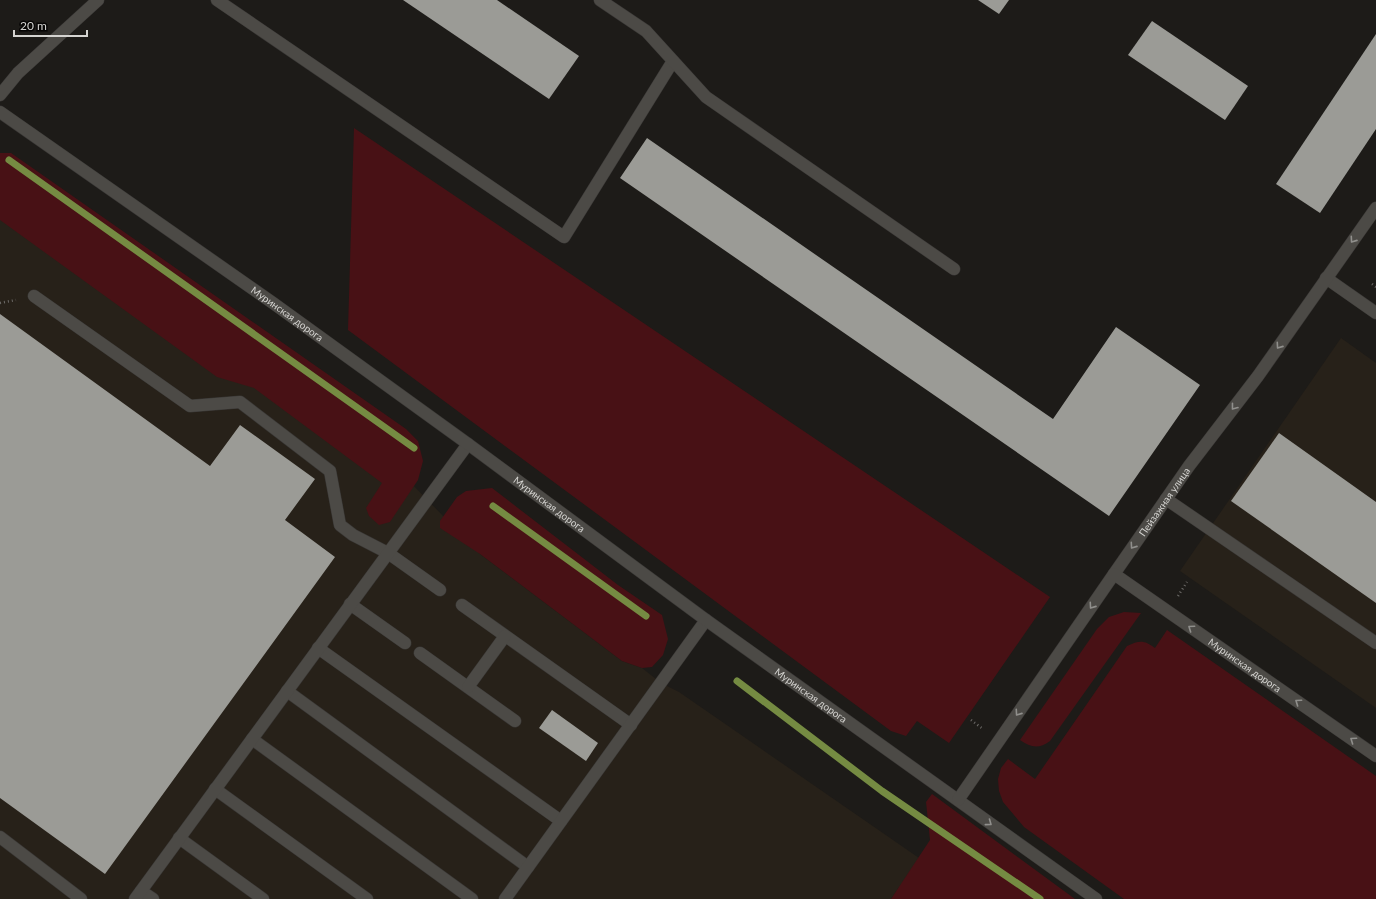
<svg xmlns="http://www.w3.org/2000/svg" width="1376" height="899" font-family="Lato,sans-serif">
  <style>
    .built { fill: #272119 }
    .green { fill: #481115 }
    .lines { fill: none; stroke-linecap: round; stroke-linejoin: round }
    .stream { stroke: #758b42; stroke-width: 7 }
    .building { fill: #9b9b96 }
    .lane-casing { stroke: #393735; stroke-width: 13 }
    .street-casing { stroke: #393735; stroke-width: 13 }
    .secondary-casing { stroke: #393735; stroke-width: 13 }
    .path { stroke: #6d6b68; stroke-width: 2.5; stroke-dasharray: 1 3; stroke-linecap: butt }
    .lane { stroke: #4c4a46; stroke-width: 12 }
    .street { stroke: #4c4a46; stroke-width: 12 }
    .secondary { stroke: #4c4a46; stroke-width: 12 }
    .oneway { stroke: #908f8c }
    .labels { text-anchor: middle; stroke-width: 4; stroke-linejoin: round; paint-order: stroke }
    .street-label { font-size: 10px; fill: #d5d4d1; stroke: #070605 }
  </style>
  <rect width="100%" height="100%" fill="#1d1b18"/>
  <g class="built">
    <path d="M 0,191 L 408,480 L 480,554 L 622,661 L 642,668 L 661,683 L 679,692 L 919,858 L 891,899 L 0,899 Z"/>
    <path d="M 1341,338 L 1376,363 L 1376,708 L 1180,571 Z"/>
  </g>
  <g class="green">
    <path d="M 354,128 L 1050,597 L 949,743 L 917,721 L 906,736 L 891,731 L 348,330 Z"/>
    <path d="M 0,153 L 11,153 L 406,429 L 418,441 L 423,461 L 418,480 L 390,522 L 379,525 L 369,516 L 366,508 L 382,483 L 254,388 L 217,377 L 0,220 Z"/>
    <path d="M 492,488 L 618,585 L 662,615 L 668,639 L 663,655 L 652,667 L 642,668 L 622,661 L 480,554 L 440,528 L 440,521 L 457,497 L 466,491 Z"/>
    <path d="M 1124,612 L 1141,613 L 1050,741 C 1039,749 1031,748 1020,740 L 1097,629 L 1109,617 Z"/>
    <path d="M 1167,630 L 1376,776 L 1376,899 L 1124,899 L 1024,827 L 1003,802 L 999,791 L 998,779 L 1001,768 L 1008,759 L 1035,779 L 1127,646 C 1140,640 1144,640 1155,648 Z"/>
    <path d="M 932,794 L 1075,899 L 891,899 L 930,840 L 926,802 Z"/>
  </g>
  <g class="lines">
    <g class="stream">
      <path d="M 9,160 L 414,448"/>
      <path d="M 493,506 L 646,616"/>
      <path d="M 737,681 L 882,791 L 1040,899"/>
    </g>
  </g>
  <g class="building">
    <path d="M 403,0 L 497,0 L 579,56 L 549,99 Z"/>
    <path d="M 978,0 L 1009,0 L 999,14 Z"/>
    <path d="M 1152,21 L 1248,86 L 1225,120 L 1128,55 Z"/>
    <path d="M 1376,34 L 1376,129 L 1320,213 L 1276,184 Z"/>
    <path d="M 647,138 L 1053,419 L 1116,327 L 1200,385 L 1109,516 L 620,178 Z"/>
    <path d="M 0,314 L 210,466 L 240,425 L 315,479 L 285,520 L 335,557 L 105,874 L 0,798 Z"/>
    <path d="M 1279,433 L 1376,502 L 1376,603 L 1231,501 Z"/>
    <path d="M 552,710 L 598,743 L 586,761 L 539,728 Z"/>
  </g>
  <g class="lines">
    <g class="lane-casing">
      <g id="lane">
        <path d="M 217,0 L 564,237 L 673,61"/>
        <path d="M 600,0 L 646,31 L 706,97 L 954,269"/>
        <path d="M 0,95 L 18,73 L 98,0"/>
        <path d="M 1326,278 L 1376,313"/>
        <path d="M 34,296 L 190,406 L 240,402 L 330,471 L 340,525 L 353,535 L 388,553 L 440,590"/>
        <path d="M 1166,499 L 1376,643"/>
        <path d="M 350,604 L 405,643"/>
        <path d="M 462,605 L 631,725"/>
        <path d="M 318,648 L 561,821"/>
        <path d="M 420,653 L 515,721"/>
        <path d="M 468,687 L 505,636"/>
        <path d="M 287,691 L 528,867"/>
        <path d="M 252,739 L 472,899"/>
        <path d="M 215,789 L 367,899"/>
        <path d="M 0,837 L 81,899"/>
        <path d="M 179,838 L 263,899"/>
        <path d="M 141,891 L 153,899"/>
        <path d="M 135,899 L 468,444"/>
        <path d="M 505,899 L 706,620"/>
      </g>
    </g>
    <g class="street-casing">
      <g id="street">
        <path id="s1" d="M 1114,574 L 1189,466 L 1258,376 L 1376,208"/>
      </g>
    </g>
    <g class="secondary-casing">
      <g id="secondary">
        <path id="s2" d="M 0,112 L 273,303 L 468,444 L 706,620 L 1096,899"/>
        <path id="s3" d="M 958,800 L 1114,574 L 1376,756"/>
      </g>
    </g>
    <g class="path">
      <path d="M 1372,284 L 1376,287"/>
      <path d="M 0,303 L 16,300"/>
      <path d="M 1178,596 L 1187,582"/>
      <path d="M 971,720 L 983,729"/>
    </g>
    <use href="#lane" class="lane"/>
    <use href="#street" class="street"/>
    <use href="#secondary" class="secondary"/>
  </g>
  <defs><path id="oneway-chevron" d="M-2-3.5L2.5 0L-2 3.5" fill="none" stroke-width="1.6" stroke-linecap="round" stroke-linejoin="round"/></defs>
  <g class="oneway">
    <use href="#oneway-chevron" transform="translate(1353 240) rotate(125)"/>
    <use href="#oneway-chevron" transform="translate(1279 346) rotate(125)"/>
    <use href="#oneway-chevron" transform="translate(1234 407) rotate(128)"/>
    <use href="#oneway-chevron" transform="translate(1133 546) rotate(125)"/>
    <use href="#oneway-chevron" transform="translate(1092 606) rotate(125)"/>
    <use href="#oneway-chevron" transform="translate(1191 628) rotate(-145)"/>
    <use href="#oneway-chevron" transform="translate(1298 702) rotate(-145)"/>
    <use href="#oneway-chevron" transform="translate(1018 713) rotate(125)"/>
    <use href="#oneway-chevron" transform="translate(1353 740) rotate(-145)"/>
    <use href="#oneway-chevron" transform="translate(989 823) rotate(36)"/>
  </g>
  <g class="labels">
    <g class="street-label">
      <text dy="4" stroke="none"><textPath href="#s2" startOffset="351">Муринская дорога</textPath></text>
      <text dy="4" stroke="none"><textPath href="#s1" startOffset="88">Пейзажная улица</textPath></text>
      <text dy="4" stroke="none"><textPath href="#s2" startOffset="675">Муринская дорога</textPath></text>
      <text dy="4" stroke="none"><textPath href="#s3" startOffset="434">Муринская дорога</textPath></text>
      <text dy="4" stroke="none"><textPath href="#s2" startOffset="999">Муринская дорога</textPath></text>
    </g>
  </g>
  <path d="M14 30v6h73v-6" fill="none" stroke="#d5d4d1" stroke-width="2"/>
  <text x="20" y="30" font-size="12" fill="#d5d4d1" stroke="#070605" stroke-width="3" paint-order="stroke">20 m</text>
</svg>
